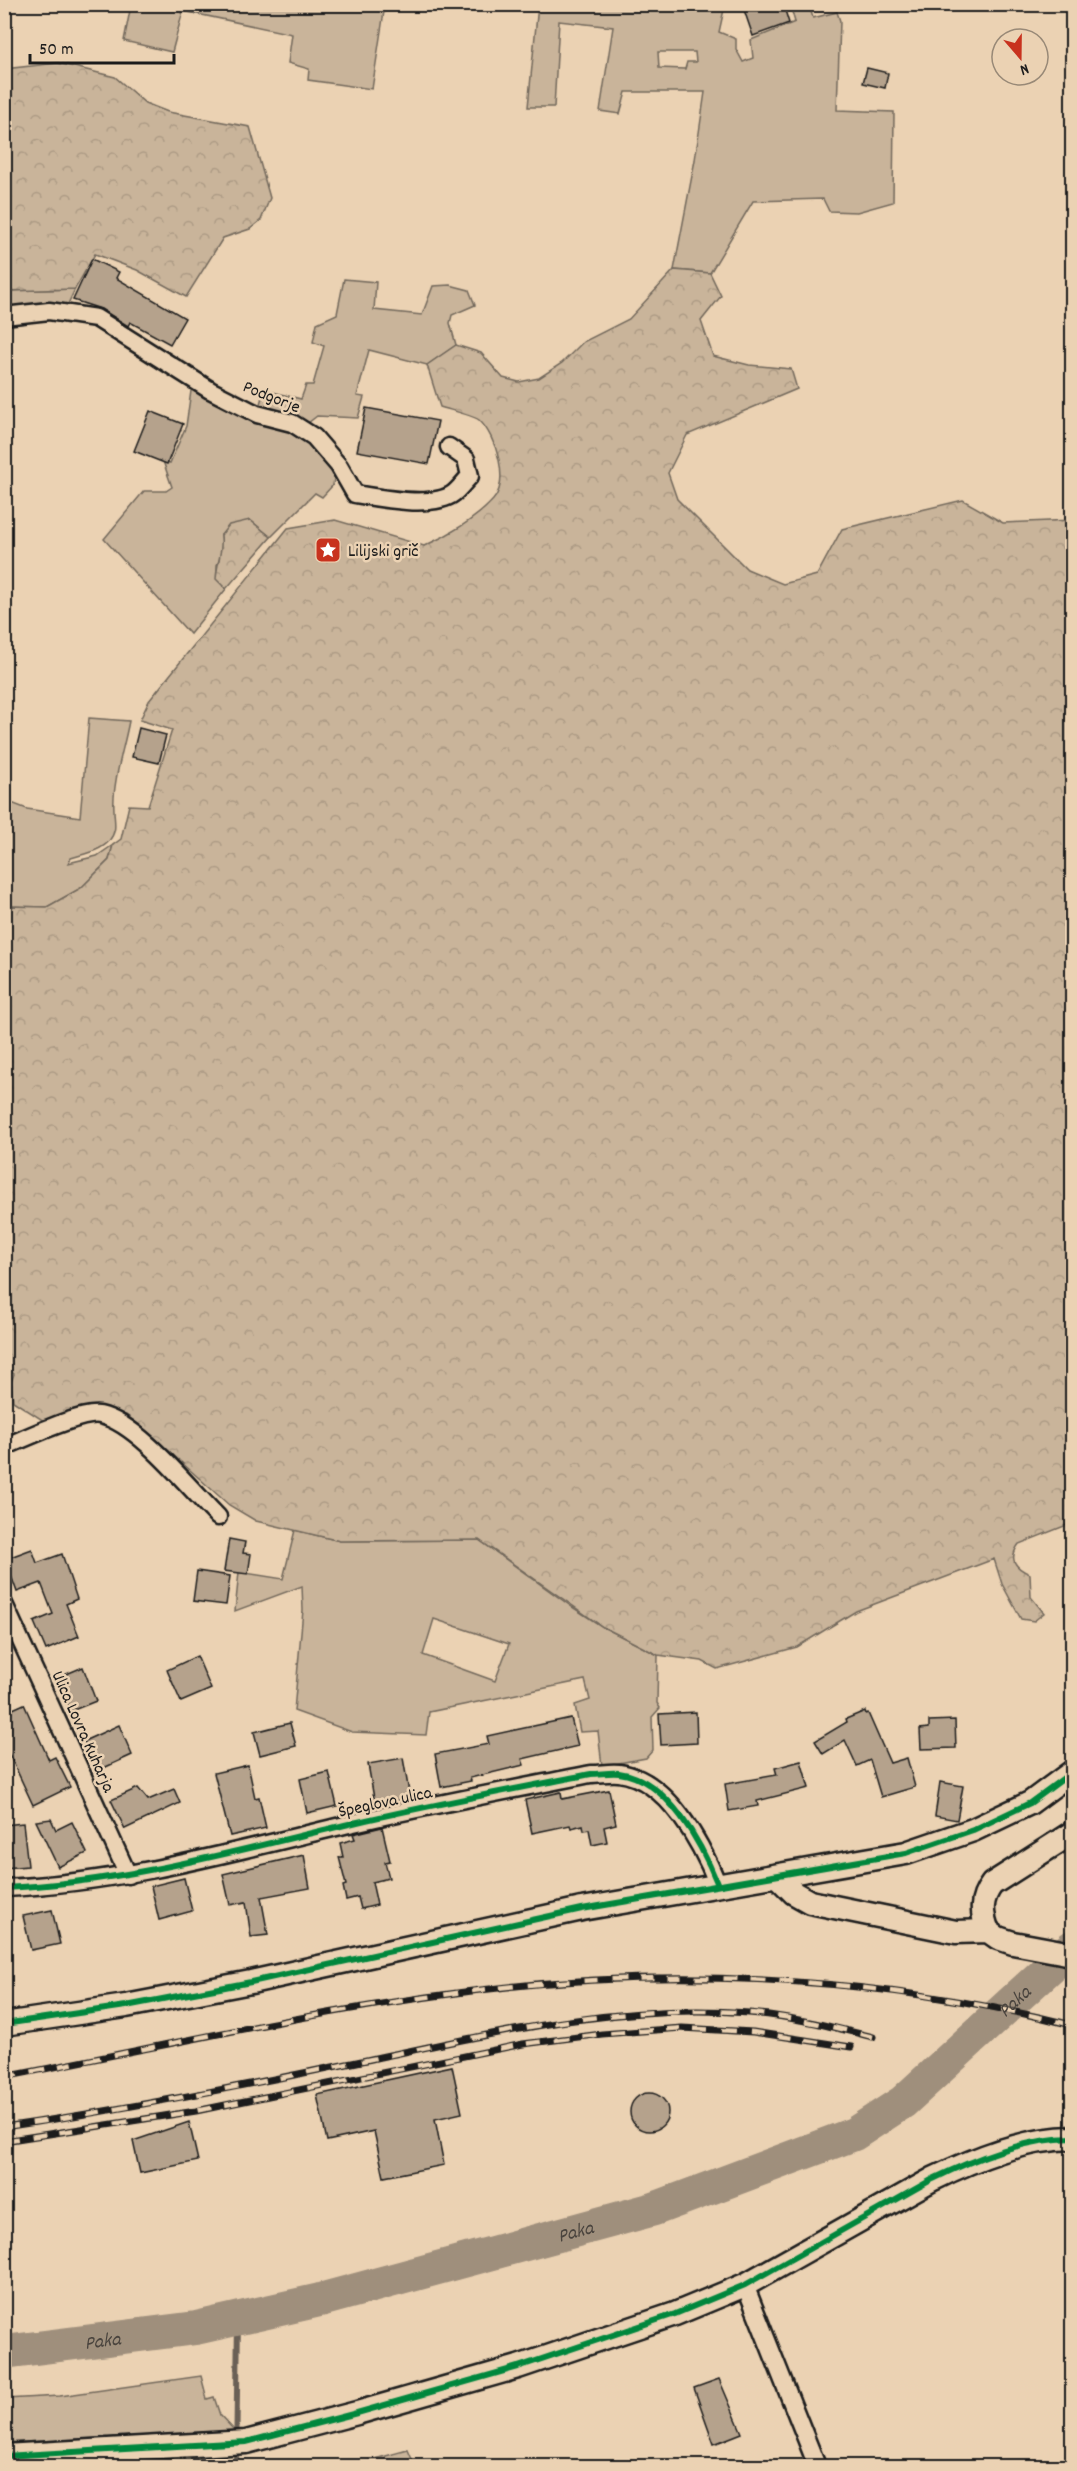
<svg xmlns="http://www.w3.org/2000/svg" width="1077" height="2471" font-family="Dekko,sans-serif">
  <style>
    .green { fill: #c9b49a; stroke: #72685b; stroke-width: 1.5; fill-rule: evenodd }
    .forest { fill: url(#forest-crowns); stroke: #72685b; stroke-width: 1.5 }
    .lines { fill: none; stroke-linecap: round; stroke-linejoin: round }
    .stream { stroke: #6b6156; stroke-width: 6 }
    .river { stroke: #9f8f7c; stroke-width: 34 }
    .building { fill: #b5a28c; stroke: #1c1c1c; stroke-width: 1.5 }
    .street-casing { stroke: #1c1c1c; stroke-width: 21 }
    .secondary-casing { stroke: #1c1c1c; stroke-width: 27 }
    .street { stroke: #ebd2b3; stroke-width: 16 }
    .secondary { stroke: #ebd2b3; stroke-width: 22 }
    .rail-casing { stroke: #1c1c1c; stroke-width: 7 }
    .rail { stroke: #ebd2b3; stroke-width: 4.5; stroke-dasharray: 14; stroke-linecap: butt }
    .cycleway-casing { stroke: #ebd2b3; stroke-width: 10 }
    .cycleway { stroke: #00873e; stroke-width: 6 }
    .labels { text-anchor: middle; stroke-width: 5; stroke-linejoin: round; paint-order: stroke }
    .street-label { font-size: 18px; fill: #1c1c1c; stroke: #ebd2b3 }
    .poi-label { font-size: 18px; fill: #1c1c1c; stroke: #ebd2b3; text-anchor: start }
    .water-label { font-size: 20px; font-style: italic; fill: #4a443e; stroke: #ebd2b3 }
  </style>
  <defs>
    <pattern id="forest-crowns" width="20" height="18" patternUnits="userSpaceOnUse" patternTransform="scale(1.5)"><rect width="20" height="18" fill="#c9b49a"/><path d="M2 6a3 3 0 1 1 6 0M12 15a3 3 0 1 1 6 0" fill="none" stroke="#ac9a84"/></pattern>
  </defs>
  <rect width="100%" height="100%" fill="#ebd2b3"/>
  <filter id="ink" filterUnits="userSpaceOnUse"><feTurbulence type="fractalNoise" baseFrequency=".0167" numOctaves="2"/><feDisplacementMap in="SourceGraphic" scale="12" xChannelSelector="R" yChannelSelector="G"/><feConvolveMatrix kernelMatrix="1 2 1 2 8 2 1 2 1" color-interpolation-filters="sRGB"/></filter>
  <g filter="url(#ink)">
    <g class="green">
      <path d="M 131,5 L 385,5 L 372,89 L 308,80 L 309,69 L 288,63 L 292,34 L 183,11 L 172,52 L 124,41 Z"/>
      <path d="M 538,5 L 725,5 L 719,32 L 736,39 L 736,49 L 743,62 L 753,58 L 751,40 L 795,22 L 790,5 L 809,5 L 813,18 L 837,12 L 840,21 L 837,110 L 894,112 L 893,202 L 857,212 L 829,211 L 823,199 L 753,201 L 710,273 L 674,270 L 695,160 L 705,92 L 626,92 L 620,114 L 600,111 L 613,27 L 559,21 L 554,107 L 528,107 ZM 658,52 L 695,52 L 696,62 L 687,62 L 685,69 L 659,68 Z"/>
      <path d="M 344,279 L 376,282 L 374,310 L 422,315 L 433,286 L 450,285 L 469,290 L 475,305 L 452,315 L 450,323 L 456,345 L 427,365 L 369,350 L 357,396 L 364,397 L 358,418 L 317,416 L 308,423 L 258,411 L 264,390 L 301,399 L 306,385 L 313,385 L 324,346 L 313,342 L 317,323 L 337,314 Z"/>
      <path d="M 75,289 L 67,306 L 5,313 L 4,291 Z"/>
      <path d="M 192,384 L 295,432 L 320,449 L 335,472 L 333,485 L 322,497 L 315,493 L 271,537 L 250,520 L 221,535 L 223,552 L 217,565 L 217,579 L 226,589 L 190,634 L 104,539 L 144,491 L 166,491 L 172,487 L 163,461 L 170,463 L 186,426 Z"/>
      <path d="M 89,718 L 129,721 C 124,748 112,783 114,810 C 114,822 118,830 109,841 C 101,851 83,854 71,858 L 68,863 L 97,856 L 113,845 L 109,860 L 81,888 L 47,907 L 5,906 L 4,800 L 27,809 L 80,817 Z"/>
      <path d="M 295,1530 L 340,1541 L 479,1540 L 572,1607 L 603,1627 L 658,1655 L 657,1703 L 660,1708 L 652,1717 L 653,1750 L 646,1758 L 602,1766 L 598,1731 L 580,1732 L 575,1705 L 590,1700 L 585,1680 L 429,1712 L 426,1735 L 352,1732 L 294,1711 L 303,1610 L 302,1586 L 235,1611 L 239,1572 L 283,1579 ZM 434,1619 L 509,1644 L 495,1681 L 423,1655 Z"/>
      <path d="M 201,2376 L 207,2399 L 214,2397 L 220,2415 L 235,2431 L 5,2443 L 5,2399 L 60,2396 Z"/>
      <path d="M 408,2450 L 415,2466 L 349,2466 Z"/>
    </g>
    <g class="forest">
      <path d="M 58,63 L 115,77 L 145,103 L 168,112 L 250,127 L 270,198 L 261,220 L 250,229 L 223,238 L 186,297 L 137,270 L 95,254 L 75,289 L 5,291 L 4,69 Z"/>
      <path d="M 674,270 L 710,273 L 721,296 L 701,321 L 713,356 L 749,365 L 791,369 L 797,389 L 687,435 L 668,473 L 677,499 L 747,569 L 783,584 L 817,575 L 842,529 L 963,500 L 1003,523 L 1072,520 L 1072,1523 L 1019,1544 C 1008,1559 1015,1568 1030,1574 L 1031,1597 L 1044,1613 L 1034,1621 L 1021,1619 L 1002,1584 L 994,1559 L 856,1611 L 797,1647 L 717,1669 L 702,1661 L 658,1655 L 603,1627 L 479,1540 L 340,1541 L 256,1521 L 229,1505 L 142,1427 L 126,1415 L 97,1408 L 47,1423 L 13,1401 L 11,1382 L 14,1374 L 5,1367 L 5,906 L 47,907 L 81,888 L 109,860 L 113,845 L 121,839 L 129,805 L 148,806 L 172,730 L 140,720 L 149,701 L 288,528 L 335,520 L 424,546 C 447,536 476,519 493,500 C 510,481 496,436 479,420 C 472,415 449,410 440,407 L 427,365 L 456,345 L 481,353 L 503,378 L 519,382 L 539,378 L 562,363 L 583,342 L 629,319 Z"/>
      <path d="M 250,520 L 271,537 L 226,589 L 216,579 C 217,561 223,554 221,535 L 229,525 Z"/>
    </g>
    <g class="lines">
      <path class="stream" d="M 236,2466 L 238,2319"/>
      <path class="river" id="s1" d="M 4,2352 L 196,2328 L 320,2300 L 654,2209 L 854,2134 L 903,2102 L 1072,1947"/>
    </g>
    <g class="building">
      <path d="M 742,4 L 783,4 L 789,23 L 753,36 Z"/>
      <path d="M 867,68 L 888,73 L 885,88 L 863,83 Z"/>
      <path d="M 92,259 L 119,272 L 116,278 L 185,318 L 170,344 L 130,322 L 128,326 L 101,309 L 73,300 Z"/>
      <path d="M 366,408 L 438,421 L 429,464 L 357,451 Z"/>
      <path d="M 150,411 L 183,424 L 167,464 L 134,451 Z"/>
      <path d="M 139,728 L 166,735 L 159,763 L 132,757 Z"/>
      <path d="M 229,1539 L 245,1542 L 243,1553 L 251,1554 L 248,1574 L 224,1571 Z"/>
      <path d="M 32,1549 L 37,1563 L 62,1554 L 77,1599 L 66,1604 L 79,1636 L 46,1650 L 34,1622 L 53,1614 L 41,1583 L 17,1592 L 5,1559 Z"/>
      <path d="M 197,1571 L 230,1576 L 226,1605 L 193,1601 Z"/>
      <path d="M 197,1656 L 211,1689 L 181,1702 L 167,1670 Z"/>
      <path d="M 83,1667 L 96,1701 L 71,1711 L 57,1678 Z"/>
      <path d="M 24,1704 L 49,1760 L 55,1757 L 70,1787 L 33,1805 L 4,1743 L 4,1713 Z"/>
      <path d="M 865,1711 L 866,1714 L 868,1713 L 890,1763 L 907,1758 L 915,1787 L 881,1797 L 870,1760 L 857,1766 L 845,1740 L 823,1754 L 815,1741 L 847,1722 L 846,1719 Z"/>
      <path d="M 696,1712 L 697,1743 L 661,1745 L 659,1714 Z"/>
      <path d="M 571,1718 L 578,1746 L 522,1759 L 524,1765 L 470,1778 L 471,1781 L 441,1787 L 435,1754 L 489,1744 L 487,1736 Z"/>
      <path d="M 955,1720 L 956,1748 L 921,1749 L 920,1729 L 929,1728 L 929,1721 Z"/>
      <path d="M 290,1723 L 296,1746 L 260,1755 L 254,1732 Z"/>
      <path d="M 119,1725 L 132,1755 L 97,1771 L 84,1741 Z"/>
      <path d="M 403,1758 L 410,1798 L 375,1804 L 368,1764 Z"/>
      <path d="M 801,1761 L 809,1788 L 757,1801 L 758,1806 L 729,1811 L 725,1784 L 777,1775 L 775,1768 Z"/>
      <path d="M 248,1765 L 255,1798 L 259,1797 L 266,1828 L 230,1836 L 214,1773 Z"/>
      <path d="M 329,1772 L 337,1806 L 307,1813 L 300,1779 Z"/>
      <path d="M 940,1782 L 963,1786 L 957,1820 L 935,1816 Z"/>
      <path d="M 138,1788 L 148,1800 L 174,1789 L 180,1803 L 125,1829 L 111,1800 Z"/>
      <path d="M 609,1790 L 616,1824 L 604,1827 L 607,1842 L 592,1845 L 589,1829 L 584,1830 L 583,1825 L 571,1828 L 570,1825 L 532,1833 L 525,1800 L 561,1792 L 562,1799 Z"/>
      <path d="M 51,1819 L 56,1830 L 72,1822 L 87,1853 L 58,1867 L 36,1821 Z"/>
      <path d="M 23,1823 L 28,1866 L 4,1868 L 4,1825 Z"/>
      <path d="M 382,1827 L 390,1861 L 385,1862 L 389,1878 L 372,1882 L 377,1905 L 361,1909 L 358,1897 L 346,1900 L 343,1886 L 346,1885 L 339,1857 L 343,1857 L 340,1843 L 355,1839 L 353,1834 Z"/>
      <path d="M 304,1855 L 310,1888 L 261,1897 L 268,1935 L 251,1937 L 246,1902 L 230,1905 L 223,1874 Z"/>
      <path d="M 184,1878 L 192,1911 L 159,1920 L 151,1886 Z"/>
      <path d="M 52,1910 L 60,1944 L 31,1950 L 23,1916 Z"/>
      <path d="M 452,2066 L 462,2113 L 435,2119 L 444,2165 L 384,2177 L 374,2131 L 327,2141 L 317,2095 Z"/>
      <circle cx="649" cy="2112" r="19"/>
      <path d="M 189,2122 L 198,2161 L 140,2173 L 133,2141 Z"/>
      <path d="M 719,2379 L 742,2433 L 714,2444 L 694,2388 Z"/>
    </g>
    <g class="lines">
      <g class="street-casing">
        <g id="street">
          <path d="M 4,316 L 49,311 L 96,318 L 210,390 L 257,414 L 292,423 L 314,437 L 339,466 L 355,494 C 378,498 434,509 454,493 C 460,488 465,481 470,476 L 466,459 L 449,447"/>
          <path d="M 4,1447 C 24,1439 82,1411 100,1415 C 138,1423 190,1489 218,1517"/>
          <path d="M 4,1604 L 128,1875"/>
          <path d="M 4,1888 C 122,1883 236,1851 349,1824 C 429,1805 510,1790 591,1774 C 600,1774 610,1772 619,1773 C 668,1779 702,1845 718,1885"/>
          <path d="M 745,2285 L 817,2466"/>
        </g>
      </g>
      <g class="secondary-casing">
        <g id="secondary">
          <path d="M 778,1877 L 794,1893 L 810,1902 L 956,1932 L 988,1931 L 998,1938 L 1013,1943 L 1072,1954"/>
          <path d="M 988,1931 C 981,1913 980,1900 992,1884 L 1072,1833"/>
          <path d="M 4,2024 L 126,2006 L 251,1982 L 582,1909 L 906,1853 L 973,1830 L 1030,1803 L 1072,1772"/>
          <path d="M 4,2456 L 246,2442 L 357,2413 L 518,2367 L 675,2314 L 745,2285 L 933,2179 C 976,2158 1024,2139 1072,2138"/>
        </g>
      </g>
      <use href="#street" class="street"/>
      <use href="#secondary" class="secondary"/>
      <g class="rail-casing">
        <g id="rail">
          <path d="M 4,2077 C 150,2049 295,2015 442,1995 C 650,1965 868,1974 1072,2025"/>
          <path d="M 4,2127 C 120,2110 233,2088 347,2064 C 480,2037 613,2002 749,2013 C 791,2016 833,2027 873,2037"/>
          <path d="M 4,2141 L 196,2111 L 523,2044 L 602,2034 L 682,2028 L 753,2032 L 851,2047"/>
        </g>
      </g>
      <use href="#rail" class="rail"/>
      <g class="cycleway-casing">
        <g id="cycleway">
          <path d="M 4,1888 C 122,1883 236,1851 349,1824 C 429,1805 510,1790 591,1774 C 600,1774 610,1772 619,1773 C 668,1779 702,1845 718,1885"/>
          <path d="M 4,2024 L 126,2006 L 251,1982 L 582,1909 L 906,1853 L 973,1830 L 1030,1803 L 1072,1772"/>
          <path d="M 4,2456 L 246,2442 L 357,2413 L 518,2367 L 675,2314 L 745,2285 L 933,2179 C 976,2158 1024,2139 1072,2138"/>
        </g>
      </g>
      <use href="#cycleway" class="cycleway"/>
    </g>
  </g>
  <defs>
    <g id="sight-square" transform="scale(1.35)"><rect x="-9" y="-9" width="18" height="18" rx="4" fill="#c8321e" stroke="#ebd2b3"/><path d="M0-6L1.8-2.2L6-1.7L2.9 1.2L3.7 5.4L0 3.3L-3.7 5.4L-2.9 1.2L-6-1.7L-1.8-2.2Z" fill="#fff"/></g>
  </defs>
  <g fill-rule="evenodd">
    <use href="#sight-square" x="328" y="550"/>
  </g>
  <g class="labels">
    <g class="street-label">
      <text transform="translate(272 396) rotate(22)" y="6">Podgorje</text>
      <text transform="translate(84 1731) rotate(66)" y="6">Ulica Lovra Kuharja</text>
      <text transform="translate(385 1801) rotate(-12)" y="6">Špeglova ulica</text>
    </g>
    <g class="poi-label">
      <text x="348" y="556">Lilijski grič</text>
    </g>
    <g class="water-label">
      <text dy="7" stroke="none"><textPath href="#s1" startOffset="1089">Paka</textPath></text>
      <text dy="7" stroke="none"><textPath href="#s1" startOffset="585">Paka</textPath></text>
      <text dy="7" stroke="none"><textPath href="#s1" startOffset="99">Paka</textPath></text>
    </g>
  </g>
  <rect width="1077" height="2471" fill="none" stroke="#ebd2b3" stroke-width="24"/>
  <rect x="12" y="12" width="1053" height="2447" fill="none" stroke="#1c1c1c" stroke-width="2" filter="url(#ink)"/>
  <g transform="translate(1020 57) rotate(160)"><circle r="28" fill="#ebd2b3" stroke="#988977" stroke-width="1.5"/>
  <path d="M0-4.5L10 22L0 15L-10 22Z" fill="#c8321e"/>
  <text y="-9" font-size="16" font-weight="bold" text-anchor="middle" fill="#1c1c1c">N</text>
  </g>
  <path d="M30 54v9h144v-9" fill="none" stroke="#1c1c1c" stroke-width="3"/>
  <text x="39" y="54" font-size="18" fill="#1c1c1c" stroke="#ebd2b3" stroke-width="4.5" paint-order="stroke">50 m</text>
</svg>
